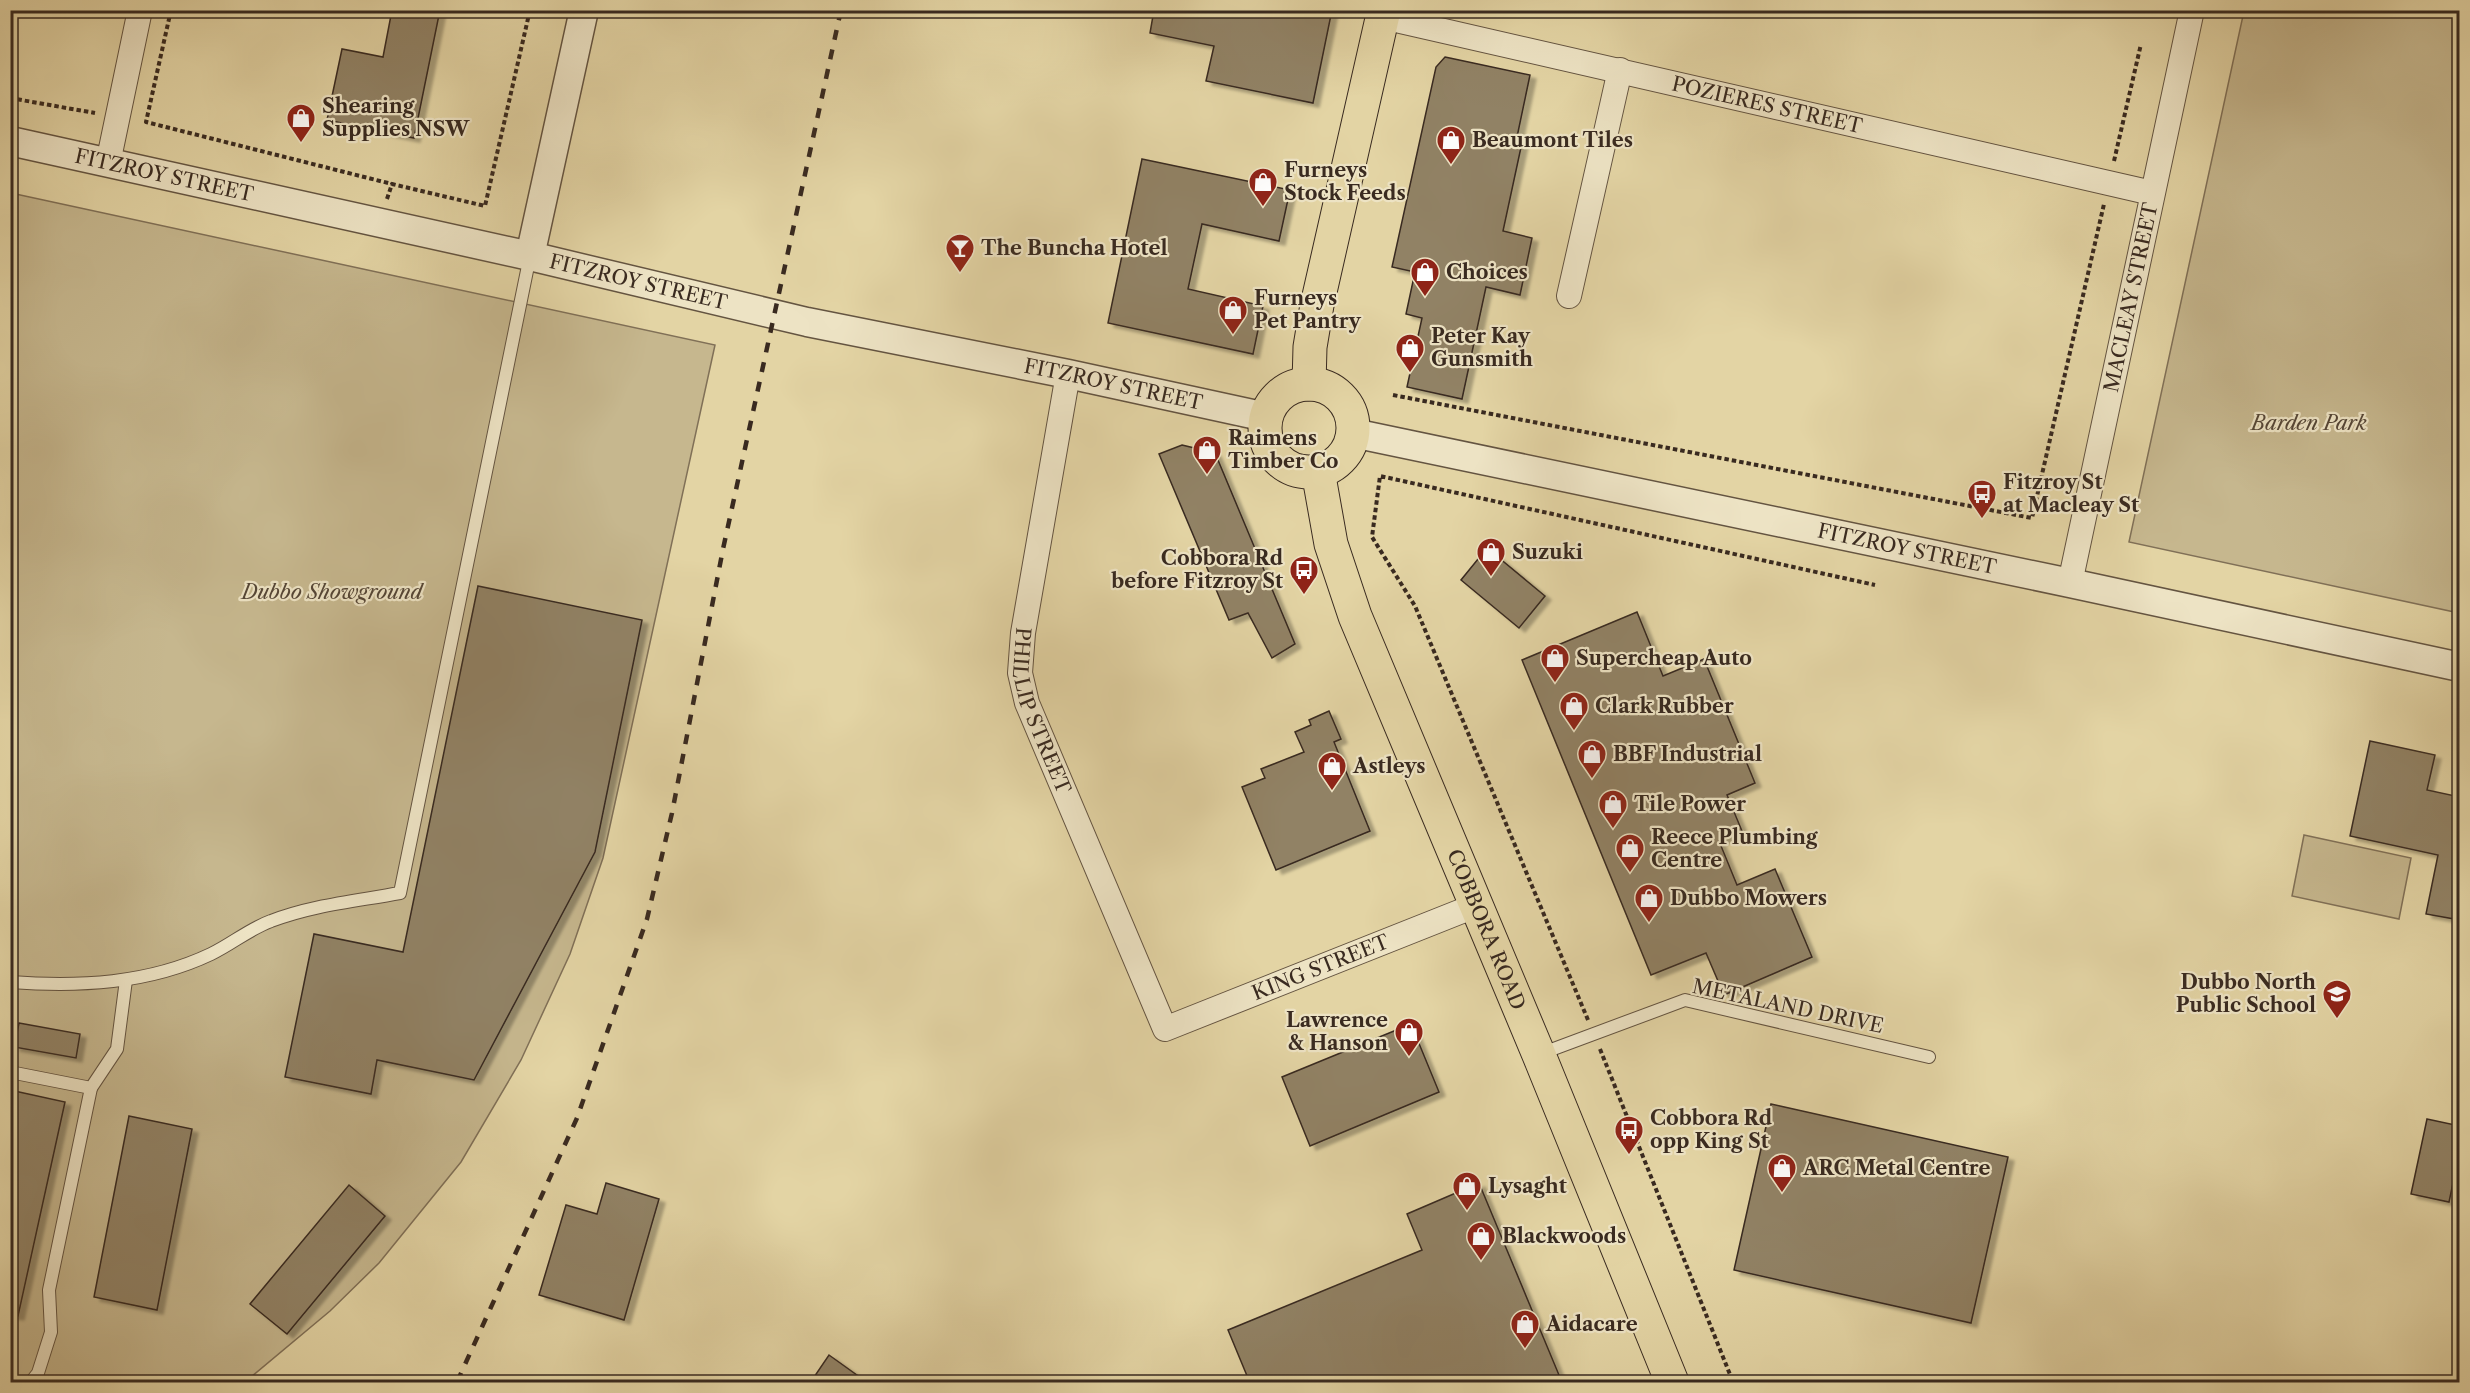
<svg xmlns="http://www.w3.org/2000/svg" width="2470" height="1393" font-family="'Libre Caslon Text',serif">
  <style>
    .green { fill: #c6b78e; stroke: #807057; stroke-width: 1.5 }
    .building { fill: #918265; stroke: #392a20; stroke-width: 1.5; filter: url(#shadow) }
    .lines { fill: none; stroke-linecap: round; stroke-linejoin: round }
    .service-casing { stroke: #645441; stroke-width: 14 }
    .minor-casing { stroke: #645441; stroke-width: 26 }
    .tertiary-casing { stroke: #645441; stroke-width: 31 }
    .primary-casing { stroke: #392a20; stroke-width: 35 }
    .path { stroke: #392a20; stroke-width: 4; stroke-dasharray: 4.5 3; stroke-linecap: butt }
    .service { stroke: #ede3c4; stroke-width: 12 }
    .minor { stroke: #ede3c4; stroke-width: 24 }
    .tertiary { stroke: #ede3c4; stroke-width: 28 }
    .primary { stroke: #e3d4a4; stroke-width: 33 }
    .rail { stroke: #392a20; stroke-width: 4.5; stroke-dasharray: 10 10; stroke-linecap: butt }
    .labels { text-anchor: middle; stroke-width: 4.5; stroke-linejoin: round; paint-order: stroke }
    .street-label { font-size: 20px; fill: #392a20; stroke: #ede3c4 }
    .poi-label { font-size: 20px; font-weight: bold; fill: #392a20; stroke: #ede3c4; text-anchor: start }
    .park-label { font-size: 20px; font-style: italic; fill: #554636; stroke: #ede3c4 }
  </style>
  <defs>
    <filter id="shadow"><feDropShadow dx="6" dy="4" stdDeviation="1.5" flood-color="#0004"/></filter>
  </defs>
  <rect width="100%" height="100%" fill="#e3d4a4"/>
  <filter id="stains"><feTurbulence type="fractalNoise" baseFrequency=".00333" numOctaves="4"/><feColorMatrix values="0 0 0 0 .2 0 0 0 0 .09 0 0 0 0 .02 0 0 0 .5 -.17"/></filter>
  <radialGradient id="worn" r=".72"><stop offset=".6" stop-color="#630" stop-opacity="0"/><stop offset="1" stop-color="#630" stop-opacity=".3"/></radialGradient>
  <g class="green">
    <path d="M 2244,11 L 2459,11 L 2459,613 L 2129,542 Z"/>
    <path d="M 11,193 L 715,345 L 603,858 L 570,954 L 521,1060 L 461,1162 L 379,1263 L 330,1311 L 245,1382 L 11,1382 Z"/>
    <path d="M 2304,835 L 2411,858 L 2399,919 L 2292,896 Z"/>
  </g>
  <g class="building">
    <path d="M 392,10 L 440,10 L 414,138 L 327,120 L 342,49 L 383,57 Z"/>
    <path d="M 1154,10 L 1332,10 L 1313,103 L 1206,81 L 1214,46 L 1150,33 Z"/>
    <path d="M 1445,57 L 1530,75 L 1517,137 L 1523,138 L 1503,231 L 1532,238 L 1520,295 L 1486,287 L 1462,399 L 1407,387 L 1422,318 L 1406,314 L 1415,272 L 1392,267 L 1436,67 Z"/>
    <path d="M 1142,159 L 1290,190 L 1279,241 L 1202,224 L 1188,289 L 1263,306 L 1253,354 L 1108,323 Z"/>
    <path d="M 1182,445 L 1215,453 L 1295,644 L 1272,658 L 1248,613 L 1229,620 L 1159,454 Z"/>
    <path d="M 1487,548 L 1545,596 L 1519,628 L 1461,580 Z"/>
    <path d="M 478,586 L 642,620 L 595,852 L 474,1080 L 377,1060 L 371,1094 L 285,1077 L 314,934 L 403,952 Z"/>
    <path d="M 1637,612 L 1663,676 L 1704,659 L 1755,783 L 1727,795 L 1742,831 L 1719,841 L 1737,885 L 1775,869 L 1812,957 L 1724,995 L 1706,953 L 1651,975 L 1522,660 Z"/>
    <path d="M 1329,711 L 1341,739 L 1334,742 L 1370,831 L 1276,870 L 1242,787 L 1265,778 L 1261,769 L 1304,752 L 1295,732 L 1311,725 L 1309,720 Z"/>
    <path d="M 2370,741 L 2435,755 L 2427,790 L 2460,797 L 2460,920 L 2426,914 L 2438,855 L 2350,836 Z"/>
    <path d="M 19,1023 L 80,1034 L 76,1058 L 14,1047 Z"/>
    <path d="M 1411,1024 L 1439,1092 L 1310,1146 L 1282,1077 Z"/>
    <path d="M 10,1090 L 65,1102 L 18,1316 L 10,1315 Z"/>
    <path d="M 1771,1104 L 2008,1157 L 1971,1323 L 1734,1270 Z"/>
    <path d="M 129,1116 L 192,1129 L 157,1310 L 94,1297 Z"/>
    <path d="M 2427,1119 L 2460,1126 L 2460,1150 L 2449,1202 L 2411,1194 Z"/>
    <path d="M 606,1183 L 659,1199 L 624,1320 L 539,1295 L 566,1205 L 597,1214 Z"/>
    <path d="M 1479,1183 L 1559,1375 L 1540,1383 L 1250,1383 L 1228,1330 L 1422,1250 L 1407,1214 Z"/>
    <path d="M 349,1185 L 385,1216 L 287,1334 L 250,1304 Z"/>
    <path d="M 829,1355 L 868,1383 L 810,1383 Z"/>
  </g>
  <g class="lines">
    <g class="service-casing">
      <g id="service">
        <path d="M 10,982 C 79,987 148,984 211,954 C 232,944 249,929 271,921 C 312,905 357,901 400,893 L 530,256"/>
        <path d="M 1540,1054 L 1685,1000 L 1929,1057"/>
        <path d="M 10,1072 L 91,1088 L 117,1049 L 126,980"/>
        <path d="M 31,1382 L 38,1373 L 51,1332 L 49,1290 L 91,1088"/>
      </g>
    </g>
    <g class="minor-casing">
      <g id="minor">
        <path id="s1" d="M 1383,17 L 2152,193"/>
        <path d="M 108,163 L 140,10"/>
        <path d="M 1569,296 L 1620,70"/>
        <path id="s2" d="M 1068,374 L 1023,633 L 1020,673 L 1027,703 L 1165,1029 L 1477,905"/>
        <path id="s3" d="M 2070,583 L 2192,10"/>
      </g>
    </g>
    <g class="tertiary-casing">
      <g id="tertiary">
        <path id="s4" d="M 10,141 L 530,256 L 807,322 L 1068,374 L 1266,417"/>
        <path d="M 530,256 L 584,10"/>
        <path id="s5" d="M 1353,433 L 2070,583 L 2460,667"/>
      </g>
    </g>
    <g class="primary-casing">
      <g id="primary">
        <path d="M 1309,384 L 1310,347 L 1317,305 L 1384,10"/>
        <circle cx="1309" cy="428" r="44"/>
        <path id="s6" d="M 1318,471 L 1331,544 L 1355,616 L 1539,1055 L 1672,1382"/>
      </g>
    </g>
    <g class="path">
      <path d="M 171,10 L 146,122 L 392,184"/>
      <path d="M 10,98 L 95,113"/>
      <path d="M 2114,161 L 2141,44"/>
      <path d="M 387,199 L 392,184 L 485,206 L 530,10"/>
      <path d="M 1393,395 L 2032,518 L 2104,204"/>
      <path d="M 1588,1020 L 1415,606 L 1372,537 L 1380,476 L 1875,585"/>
      <path d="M 1600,1049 L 1733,1382"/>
    </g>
    <use href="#service" class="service"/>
    <use href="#minor" class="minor"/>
    <use href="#tertiary" class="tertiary"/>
    <use href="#primary" class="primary"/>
    <path class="rail" d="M 457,1382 L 577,1118 L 647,919 L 672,813 L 723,549 L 841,10"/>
  </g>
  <defs>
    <g id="shop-pin" transform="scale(1.5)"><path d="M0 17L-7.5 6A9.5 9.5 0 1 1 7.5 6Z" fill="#8f2418" stroke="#ede3c4"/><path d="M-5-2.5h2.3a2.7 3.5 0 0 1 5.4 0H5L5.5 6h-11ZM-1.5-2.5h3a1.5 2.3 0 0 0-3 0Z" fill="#fff"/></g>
    <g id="bar-pin" transform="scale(1.5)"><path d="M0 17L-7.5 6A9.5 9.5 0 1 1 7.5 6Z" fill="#8f2418" stroke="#ede3c4"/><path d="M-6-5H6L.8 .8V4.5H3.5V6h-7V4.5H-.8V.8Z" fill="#fff"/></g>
    <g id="bus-pin" transform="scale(1.5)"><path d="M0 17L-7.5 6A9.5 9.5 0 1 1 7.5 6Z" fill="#8f2418" stroke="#ede3c4"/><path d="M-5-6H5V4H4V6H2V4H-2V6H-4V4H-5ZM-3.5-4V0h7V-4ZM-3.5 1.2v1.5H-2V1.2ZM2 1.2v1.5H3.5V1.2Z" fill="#fff"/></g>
    <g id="school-pin" transform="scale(1.5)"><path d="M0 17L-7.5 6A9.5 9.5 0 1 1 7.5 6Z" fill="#8f2418" stroke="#ede3c4"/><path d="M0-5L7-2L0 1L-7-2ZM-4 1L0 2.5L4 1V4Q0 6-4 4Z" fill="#fff"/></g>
  </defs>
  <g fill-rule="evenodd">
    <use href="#shop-pin" x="301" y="118"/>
    <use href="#shop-pin" x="1451" y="140"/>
    <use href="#shop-pin" x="1263" y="182"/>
    <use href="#bar-pin" x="960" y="248"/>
    <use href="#shop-pin" x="1425" y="272"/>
    <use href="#shop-pin" x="1233" y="310"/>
    <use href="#shop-pin" x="1410" y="348"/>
    <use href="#shop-pin" x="1207" y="450"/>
    <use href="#bus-pin" x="1982" y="494"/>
    <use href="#shop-pin" x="1491" y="552"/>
    <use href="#bus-pin" x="1304" y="570"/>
    <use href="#shop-pin" x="1555" y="658"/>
    <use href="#shop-pin" x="1574" y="706"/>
    <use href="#shop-pin" x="1592" y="754"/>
    <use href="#shop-pin" x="1332" y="766"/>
    <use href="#shop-pin" x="1613" y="804"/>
    <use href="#shop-pin" x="1630" y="848"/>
    <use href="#shop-pin" x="1649" y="898"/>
    <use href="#school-pin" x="2337" y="994"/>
    <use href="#shop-pin" x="1409" y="1032"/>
    <use href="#bus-pin" x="1629" y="1130"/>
    <use href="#shop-pin" x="1782" y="1168"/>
    <use href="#shop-pin" x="1467" y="1186"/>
    <use href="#shop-pin" x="1481" y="1236"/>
    <use href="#shop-pin" x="1525" y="1324"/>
  </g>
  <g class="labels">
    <g class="street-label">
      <text dy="7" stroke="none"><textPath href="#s1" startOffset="394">POZIERES STREET</textPath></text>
      <text dy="7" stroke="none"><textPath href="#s4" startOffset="158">FITZROY STREET</textPath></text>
      <text dy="7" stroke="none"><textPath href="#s4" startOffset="644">FITZROY STREET</textPath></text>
      <text dy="7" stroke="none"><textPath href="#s3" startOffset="292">MACLEAY STREET</textPath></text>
      <text dy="7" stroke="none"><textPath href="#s4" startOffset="1130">FITZROY STREET</textPath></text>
      <text dy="7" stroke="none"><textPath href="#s5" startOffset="566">FITZROY STREET</textPath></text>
      <text dy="7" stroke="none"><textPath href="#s2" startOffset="344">PHILLIP STREET</textPath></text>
      <text dy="7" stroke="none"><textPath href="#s6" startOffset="490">COBBORA ROAD</textPath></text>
      <text dy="7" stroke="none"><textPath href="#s2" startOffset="855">KING STREET</textPath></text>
      <text transform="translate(1788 1006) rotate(12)" y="7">METALAND DRIVE</text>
    </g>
    <g class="poi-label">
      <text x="322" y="113">Shearing<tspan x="322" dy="23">Supplies NSW</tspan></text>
      <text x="1472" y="147">Beaumont Tiles</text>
      <text x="1284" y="177">Furneys<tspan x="1284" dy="23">Stock Feeds</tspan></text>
      <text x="981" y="255">The Buncha Hotel</text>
      <text x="1446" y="279">Choices</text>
      <text x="1254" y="305">Furneys<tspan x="1254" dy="23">Pet Pantry</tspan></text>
      <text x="1431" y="343">Peter Kay<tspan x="1431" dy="23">Gunsmith</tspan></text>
      <text x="1228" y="445">Raimens<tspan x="1228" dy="23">Timber Co</tspan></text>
      <text x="2003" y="489">Fitzroy St<tspan x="2003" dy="23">at Macleay St</tspan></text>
      <text x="1512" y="559">Suzuki</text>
      <text x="1283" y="565" text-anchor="end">Cobbora Rd<tspan x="1283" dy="23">before Fitzroy St</tspan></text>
      <text x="1576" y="665">Supercheap Auto</text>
      <text x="1595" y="713">Clark Rubber</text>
      <text x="1613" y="761">BBF Industrial</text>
      <text x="1353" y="773">Astleys</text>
      <text x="1634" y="811">Tile Power</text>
      <text x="1651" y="844">Reece Plumbing<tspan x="1651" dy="23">Centre</tspan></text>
      <text x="1670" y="905">Dubbo Mowers</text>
      <text x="2316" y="989" text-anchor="end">Dubbo North<tspan x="2316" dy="23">Public School</tspan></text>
      <text x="1388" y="1027" text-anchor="end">Lawrence<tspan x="1388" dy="23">&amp; Hanson</tspan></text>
      <text x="1650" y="1125">Cobbora Rd<tspan x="1650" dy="23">opp King St</tspan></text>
      <text x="1803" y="1175">ARC Metal Centre</text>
      <text x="1488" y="1193">Lysaght</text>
      <text x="1502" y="1243">Blackwoods</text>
      <text x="1546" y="1331">Aidacare</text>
    </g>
    <g class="park-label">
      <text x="2309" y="430">Barden Park</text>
      <text x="332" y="599">Dubbo Showground</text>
    </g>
  </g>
  <rect width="2470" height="1393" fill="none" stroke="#e3d4a4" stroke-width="36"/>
  <rect x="12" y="12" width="2446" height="1369" fill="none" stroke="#392a20" stroke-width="3"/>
  <rect x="18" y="18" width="2434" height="1357" fill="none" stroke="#392a20" stroke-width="1.5"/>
  <rect width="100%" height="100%" filter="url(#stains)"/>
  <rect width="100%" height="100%" fill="url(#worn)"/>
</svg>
